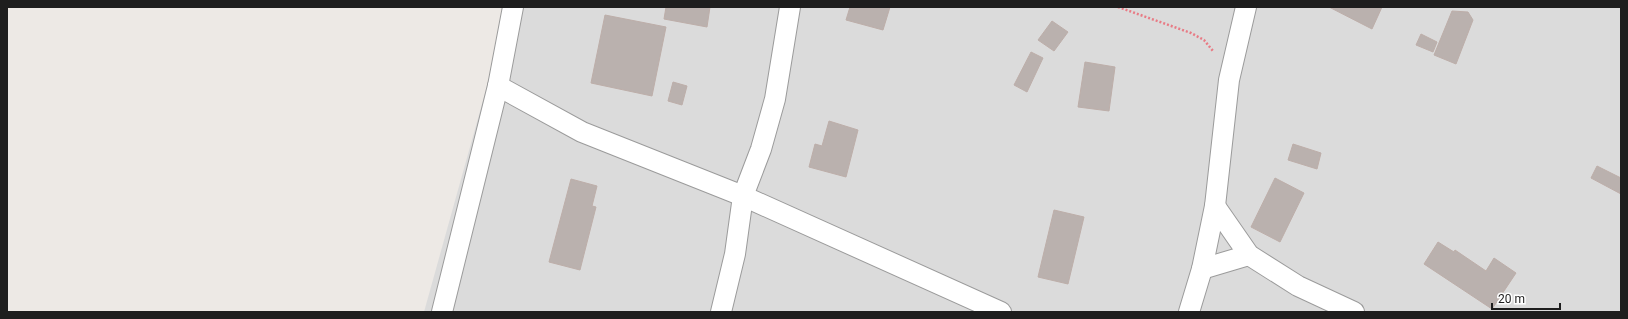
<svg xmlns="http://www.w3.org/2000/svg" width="1628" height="319" font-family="Roboto,sans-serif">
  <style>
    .residential { fill: #dbdbdb }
    .building { fill: #bab1ae; stroke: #bdaea9 }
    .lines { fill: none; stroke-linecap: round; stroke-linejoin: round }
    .street-casing { stroke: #9b9b9b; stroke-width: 22 }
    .path { stroke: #e87b85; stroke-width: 2.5; stroke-dasharray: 2 2; stroke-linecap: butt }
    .street { stroke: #fff; stroke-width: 20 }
  </style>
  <rect width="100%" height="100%" fill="#ede9e5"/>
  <path class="residential" d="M 509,7 L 1621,7 L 1621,312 L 424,312 Z"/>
  <g class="building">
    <path d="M 666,7 L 710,7 L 707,27 L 664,19 Z"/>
    <path d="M 850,7 L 890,7 L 883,30 L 846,20 Z"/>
    <path d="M 1329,7 L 1382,7 L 1372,29 Z"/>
    <path d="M 1452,11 L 1468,12 L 1473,20 L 1456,64 L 1434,55 Z"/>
    <path d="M 605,15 L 666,27 L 652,96 L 591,83 Z"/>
    <path d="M 1052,21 L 1068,32 L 1054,51 L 1038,40 Z"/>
    <path d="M 1421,34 L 1437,42 L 1433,52 L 1416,45 Z"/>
    <path d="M 1031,52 L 1043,58 L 1027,92 L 1014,85 Z"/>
    <path d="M 1085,62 L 1115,67 L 1109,111 L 1078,107 Z"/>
    <path d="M 673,82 L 687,86 L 682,105 L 668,101 Z"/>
    <path d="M 829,121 L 858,130 L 846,177 L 809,167 L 815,144 L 822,146 Z"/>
    <path d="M 1293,144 L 1321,153 L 1317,169 L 1288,160 Z"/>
    <path d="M 1597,166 L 1621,178 L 1621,194 L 1591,178 Z"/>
    <path d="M 1275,178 L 1304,193 L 1280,242 L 1251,227 Z"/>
    <path d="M 571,179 L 597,186 L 592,206 L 596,207 L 580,270 L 549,262 Z"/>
    <path d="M 1054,210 L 1084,217 L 1068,284 L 1038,277 Z"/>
    <path d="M 1438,242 L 1454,252 L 1455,250 L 1486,271 L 1494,258 L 1516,273 L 1492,309 L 1424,264 Z"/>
  </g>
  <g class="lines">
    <g class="street-casing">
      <g id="street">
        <path d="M 498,86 L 582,132 L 743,196 L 1001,312"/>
        <path d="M 1215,206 L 1249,255 L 1298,286 L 1354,312"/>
        <path d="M 1202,269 L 1249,255"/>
        <path d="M 442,312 L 498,86 L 513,7"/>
        <path d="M 721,312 L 735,254 L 743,196 L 761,149 L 775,99 L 790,7"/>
        <path d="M 1189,312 L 1202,269 L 1215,206 L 1229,80 L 1246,7"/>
      </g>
    </g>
    <path class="path" d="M 1118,7 L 1191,33 L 1204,40 L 1213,51"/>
    <use href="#street" class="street"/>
  </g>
  <rect width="1628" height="319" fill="none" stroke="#1e1e1e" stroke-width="16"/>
  <path d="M1492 303v6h68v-6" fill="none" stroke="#1e1e1e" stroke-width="2"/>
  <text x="1498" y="303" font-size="12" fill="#1e1e1e" stroke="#ffffff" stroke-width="3" paint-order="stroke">20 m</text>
</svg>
